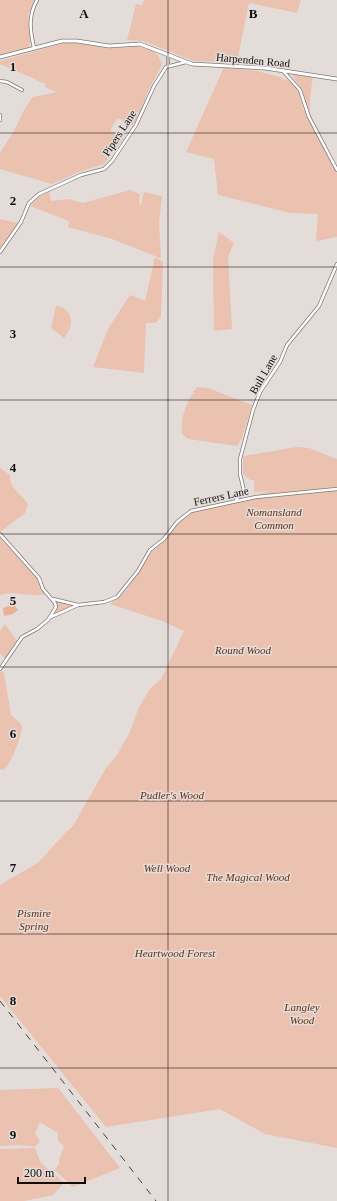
<svg xmlns="http://www.w3.org/2000/svg" width="337" height="1201" font-family="Georgia,serif">
  <style>
    .green { fill: #eac2af }
    .water { fill: #ebb194 }
    .lines { fill: none; stroke-linecap: round; stroke-linejoin: round }
    .minor-casing { stroke: #807976; stroke-width: 4 }
    .tertiary-casing { stroke: #807976; stroke-width: 4.5 }
    .minor { stroke: #fff; stroke-width: 2.5 }
    .tertiary { stroke: #fff; stroke-width: 3 }
    .rail { stroke: #423f3d; stroke-width: 1; stroke-dasharray: 7 7; stroke-linecap: butt }
    .grid { fill: none; stroke: #0f0d0c; stroke-width: 1; stroke-opacity: 0.55 }
    .labels { text-anchor: middle; stroke-width: 3; stroke-linejoin: round; paint-order: stroke }
    .street-label { font-size: 11px; fill: #0f0d0c; stroke: #e4dcd9 }
    .park-label { font-size: 11px; font-style: italic; fill: #632f10; stroke: #e4dcd9 }
    .grid-label { font-size: 13px; text-anchor: middle; font-weight: bold; fill: #0f0d0c; stroke: #e4dcd9; stroke-width: 3; stroke-linejoin: round; paint-order: stroke }
  </style>
  <rect width="100%" height="100%" fill="#e4dcd9"/>
  <g class="green">
    <path d="M 0,0 L 35,0 L 28,15 L 31,38 L 29,47 L 16,52 L 0,55 Z"/>
    <path d="M 144,0 L 301,0 L 297,13 L 249,3 L 237,62 L 194,61 L 143,41 L 127,40 L 136,4 L 142,5 Z"/>
    <path d="M 65,43 C 79,42 92,46 106,48 C 126,50 155,38 162,65 L 149,89 L 139,116 L 132,126 L 118,118 L 110,130 L 124,138 L 104,164 L 79,172 L 52,184 L 0,169 L 0,153 L 15,129 L 25,108 L 33,97 L 57,92 L 45,87 L 46,84 L 0,64 L 0,61 Z"/>
    <path d="M 224,67 L 257,71 L 280,77 L 294,84 L 299,94 L 303,108 L 337,174 L 337,237 L 316,241 L 318,214 L 290,213 L 218,195 L 214,159 L 186,152 Z"/>
    <path d="M 295,74 L 313,77 L 310,97 L 310,113 L 302,90 L 293,77 Z"/>
    <path d="M 130,190 L 140,194 L 139,204 L 141,205 L 144,192 L 162,196 L 159,222 L 161,257 L 160,258 L 112,239 L 68,227 L 69,221 L 30,206 L 38,198 L 49,191 L 51,201 L 69,199 L 83,203 Z"/>
    <path d="M 0,219 L 18,223 L 0,249 Z"/>
    <path d="M 219,232 L 234,243 L 228,257 L 232,329 L 214,331 L 213,259 Z"/>
    <path d="M 155,257 L 163,262 L 161,317 L 155,323 L 146,323 L 144,373 L 93,367 L 108,329 L 130,295 L 145,301 Z"/>
    <path d="M 56,306 C 60,306 62,307 65,309 C 75,318 71,328 64,338 L 51,328 Z"/>
    <path d="M 197,387 L 208,388 L 252,405 L 242,438 L 237,446 L 188,439 L 182,434 C 180,417 187,401 197,387 Z"/>
    <path d="M 297,447 L 309,448 L 337,459 L 337,1148 L 265,1134 L 220,1109 L 106,1127 L 0,996 L 0,885 L 39,862 L 66,832 L 73,826 L 106,768 L 117,755 L 129,734 L 139,707 L 150,689 L 161,679 L 184,631 L 162,621 L 110,604 L 125,592 L 152,552 L 166,539 L 176,525 L 191,511 L 227,504 L 270,491 L 254,492 L 254,480 L 250,480 L 243,474 L 243,456 Z"/>
    <path d="M 0,468 L 10,475 C 9,489 22,494 28,504 L 25,513 L 0,532 Z"/>
    <path d="M 0,535 L 39,580 L 45,594 C 30,598 15,590 0,595 Z"/>
    <path d="M 56,601 L 75,606 L 54,615 L 57,607 Z"/>
    <path d="M 5,624 L 17,641 L 5,659 L 0,653 L 0,631 Z"/>
    <path d="M 2,671 L 4,673 L 11,715 L 20,723 L 22,727 C 21,737 11,765 3,770 L 0,769 L 0,672 Z"/>
    <path d="M 57,1088 L 59,1089 L 120,1168 L 73,1187 L 55,1170 L 59,1164 L 59,1160 L 64,1146 L 58,1141 L 58,1133 L 40,1122 L 35,1134 L 40,1141 L 35,1147 L 18,1145 L 0,1146 L 0,1090 Z"/>
    <path d="M 35,1148 L 41,1163 L 64,1183 L 53,1195 L 24,1201 L 0,1201 L 0,1149 Z"/>
  </g>
  <path class="water" d="M 14,604 L 18,610 L 13,614 L 4,616 L 3,608 L 8,606 L 12,607 Z"/>
  <g class="lines">
    <g class="minor-casing">
      <g id="minor">
        <path d="M 34,48 C 30,30 28,16 37,0"/>
        <path d="M 168,66 L 168,54"/>
        <path d="M 283,71 L 300,90 L 309,117 L 337,170"/>
        <path d="M 0,81 L 7,82 L 22,90"/>
        <path d="M 0,115 L 0,120"/>
        <path d="M 0,252 L 21,222 L 29,203 L 39,194 L 81,175 L 104,169 L 112,161 L 136,125 L 154,86 L 166,67 L 186,62"/>
        <path d="M 236,500 L 244,491 L 240,474 L 240,459 L 253,410 L 260,392 L 280,362 L 287,345 L 319,306 L 337,264"/>
        <path d="M 0,534 L 39,578 L 43,589 L 55,603 L 56,607 L 48,620 L 37,629 L 22,637 L 0,669"/>
        <path d="M 53,599 L 78,605"/>
        <path d="M 51,617 L 78,605 L 104,602 L 117,597 L 138,571 L 150,550 L 164,539 L 177,522 L 191,511 L 256,497 L 337,489"/>
      </g>
    </g>
    <g class="tertiary-casing">
      <path id="tertiary" d="M 0,57 L 62,41 L 77,41 L 109,46 L 140,44 L 192,64 L 265,68 L 337,79"/>
    </g>
    <use href="#minor" class="minor"/>
    <use href="#tertiary" class="tertiary"/>
    <path class="rail" d="M 0,1001 L 156,1201"/>
  </g>
  <path class="grid" d="M 168,0 L 168,1201M 0,133 L 337,133M 0,267 L 337,267M 0,400 L 337,400M 0,534 L 337,534M 0,667 L 337,667M 0,801 L 337,801M 0,934 L 337,934M 0,1068 L 337,1068"/>
  <g class="labels">
    <g class="street-label">
      <text transform="translate(253 60) rotate(5)" y="4">Harpenden Road</text>
      <text transform="translate(119 133) rotate(-57)" y="4">Pipers Lane</text>
      <text transform="translate(263 374) rotate(-60)" y="4">Bull Lane</text>
      <text transform="translate(221 496) rotate(-12)" y="4">Ferrers Lane</text>
    </g>
    <g class="park-label">
      <text x="274" y="516">Nomansland<tspan x="274" dy="13">Common</tspan></text>
      <text x="243" y="654">Round Wood</text>
      <text x="172" y="799">Pudler's Wood</text>
      <text x="167" y="872">Well Wood</text>
      <text x="248" y="881">The Magical Wood</text>
      <text x="34" y="917">Pismire<tspan x="34" dy="13">Spring</tspan></text>
      <text x="175" y="957">Heartwood Forest</text>
      <text x="302" y="1011">Langley<tspan x="302" dy="13">Wood</tspan></text>
    </g>
  </g>
  <g class="grid-label">
    <text x="84" y="18">A</text>
    <text x="253" y="18">B</text>
    <text x="13" y="71">1</text>
    <text x="13" y="205">2</text>
    <text x="13" y="338">3</text>
    <text x="13" y="472">4</text>
    <text x="13" y="605">5</text>
    <text x="13" y="738">6</text>
    <text x="13" y="872">7</text>
    <text x="13" y="1005">8</text>
    <text x="13" y="1139">9</text>
  </g>
  <path d="M18 1177v6h67v-6" fill="none" stroke="#0f0d0c" stroke-width="2"/>
  <text x="24" y="1177" font-size="12" fill="#0f0d0c" stroke="#e4dcd9" stroke-width="3" paint-order="stroke">200 m</text>
</svg>
